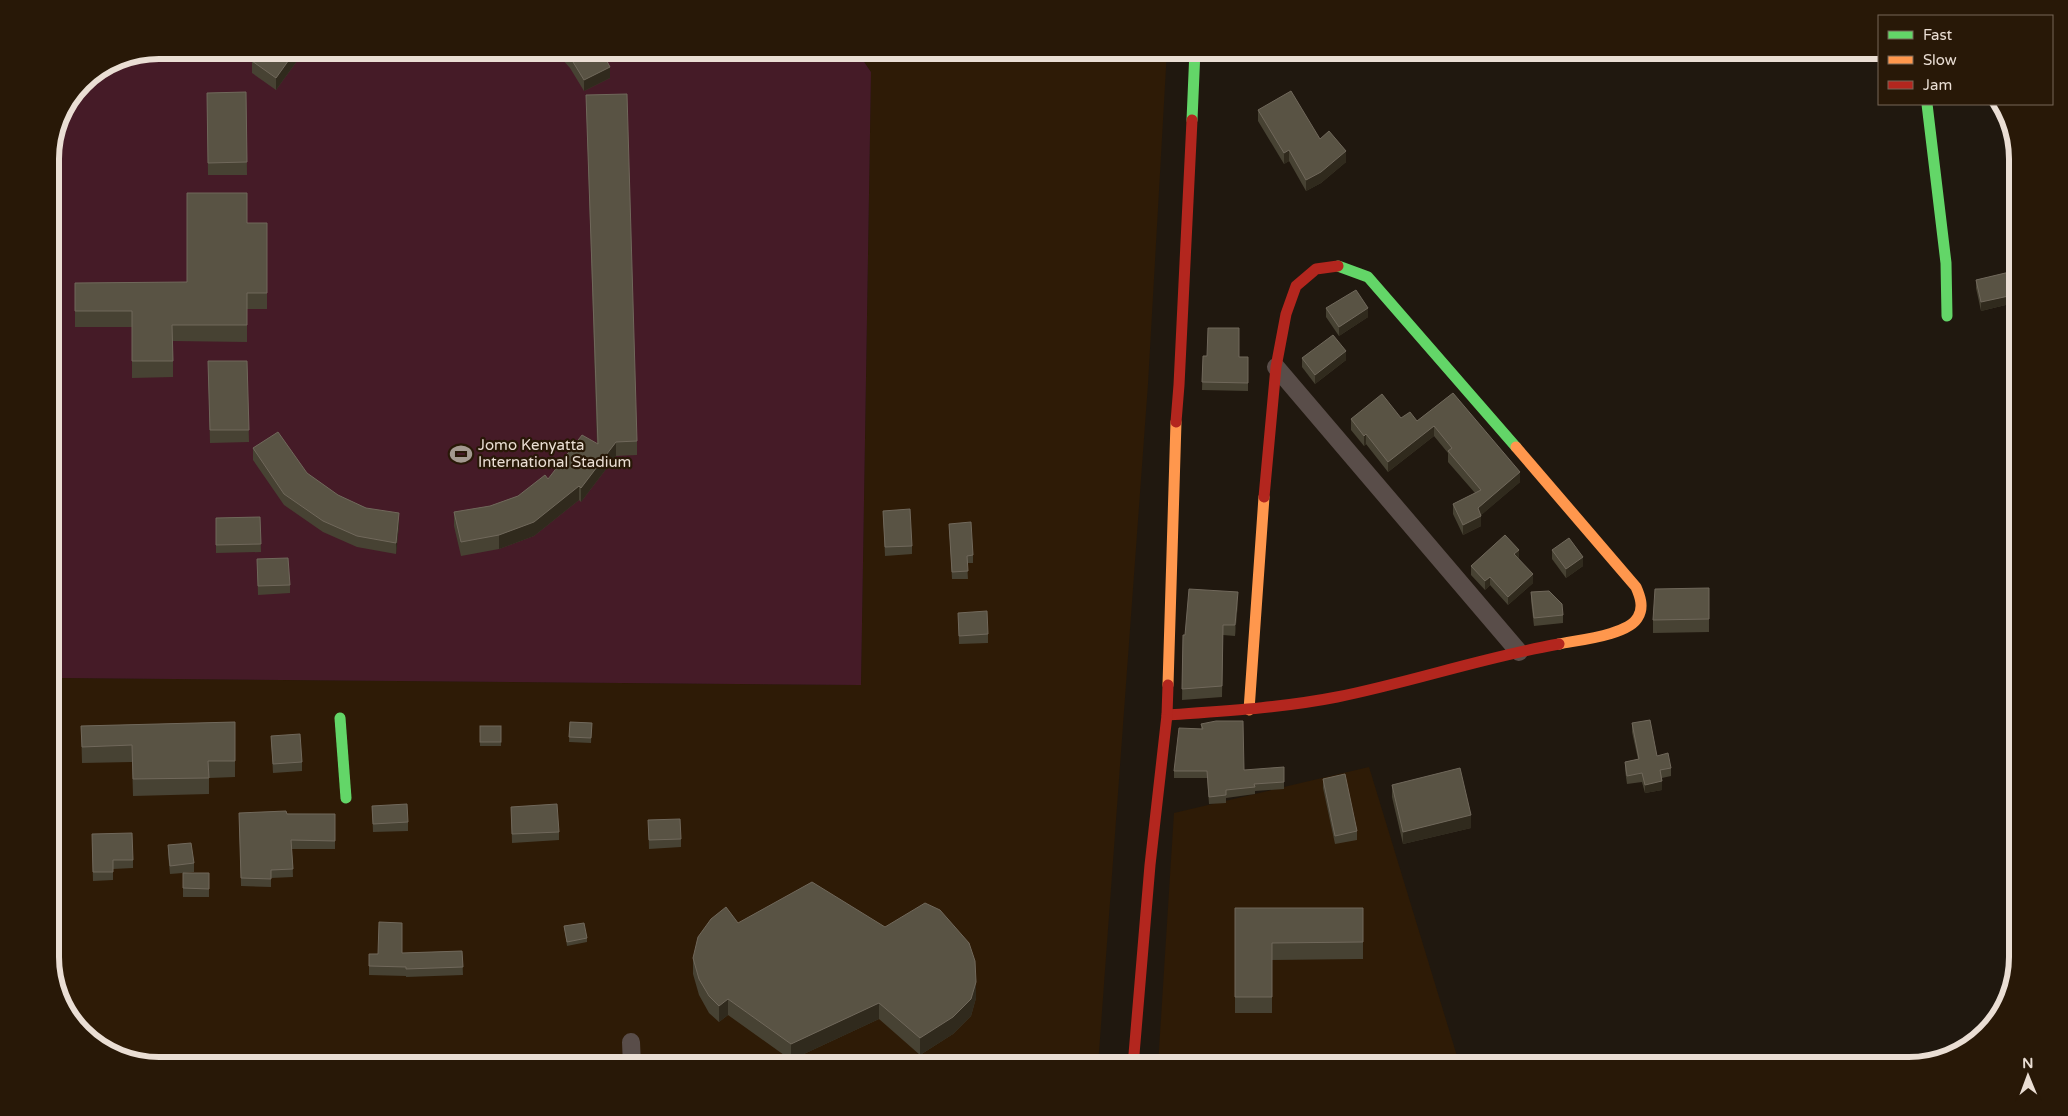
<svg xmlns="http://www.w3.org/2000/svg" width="2068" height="1116" font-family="'Varela Round',sans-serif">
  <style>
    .built { fill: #2e1b06 }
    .garden { fill: #451b27 }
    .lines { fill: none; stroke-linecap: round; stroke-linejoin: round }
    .street { stroke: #594d49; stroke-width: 18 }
    .fast { stroke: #63d668; stroke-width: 11 }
    .slow { stroke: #ff974d; stroke-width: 11 }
    .jam { stroke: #b3261e; stroke-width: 11 }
    .wall { fill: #474233 }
    .shaded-wall { fill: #302a1d }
    .building { fill: #595344; stroke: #70685b }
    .labels { text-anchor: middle; stroke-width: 4.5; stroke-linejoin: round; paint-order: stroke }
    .poi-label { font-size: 15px; fill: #eaded4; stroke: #281807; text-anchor: start }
    .rim { fill: none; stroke: #eaded4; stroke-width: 6 }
  </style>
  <rect width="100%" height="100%" fill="#20180f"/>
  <g class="built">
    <path d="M 856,50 L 1167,50 L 1148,384 L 1098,1066 L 159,1066 L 110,1055 L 68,1018 L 50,965 L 50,281 L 61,618 L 61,678 L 861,685 L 871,72 Z"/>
    <path d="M 1369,767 L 1460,1066 L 1158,1066 L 1174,813 Z"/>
  </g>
  <path class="garden" d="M 159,50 L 856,50 L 871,72 L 861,685 L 60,678 L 61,618 L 50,281 L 50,152 L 58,117 L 82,82 L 117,58 Z"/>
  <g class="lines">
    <g class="street">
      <path d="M 1276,367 L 1519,652"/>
      <path d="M 631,1042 L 632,1066"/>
    </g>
    <g class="fast">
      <path d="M 1927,104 L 1946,263 L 1947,316"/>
      <path d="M 1192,120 L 1195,50"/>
      <path d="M 1338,266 L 1368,277 L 1516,447"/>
      <path d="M 340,718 L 346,798"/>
    </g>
    <g class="slow">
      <path d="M 1516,447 L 1636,587 C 1640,596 1644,607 1638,617 C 1629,635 1578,640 1559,644"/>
      <path d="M 1168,685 L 1176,422"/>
      <path d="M 1249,710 L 1264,497"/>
    </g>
    <g class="jam">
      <path d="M 1176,422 L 1179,385 L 1192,120"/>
      <path d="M 1264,497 L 1276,367 L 1286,314 L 1296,286 L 1316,269 L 1338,266"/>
      <path d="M 1167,715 C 1224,711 1281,708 1337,697 C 1412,682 1484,657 1559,644"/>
      <path d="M 1133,1066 L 1150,865 L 1167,715 L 1168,685"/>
    </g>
  </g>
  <g class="wall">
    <path d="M 261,50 L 318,50 L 312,56 L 305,50 L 276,90 L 252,73 L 252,61 Z"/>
    <path d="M 554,50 L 601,50 L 610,78 L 584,91 L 570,68 Z"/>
    <path d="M 246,92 L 247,175 L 208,175 L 207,93 Z"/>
    <path d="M 586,95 L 637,441 L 637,455 L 616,456 L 581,502 L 579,500 L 534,536 L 499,549 L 461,556 L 454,526 L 454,512 L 490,506 L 518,496 L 548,479 L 597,444 Z"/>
    <path d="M 1258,110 L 1320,139 L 1346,162 L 1321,183 L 1306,191 L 1289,161 L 1284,164 L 1258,121 Z"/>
    <path d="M 247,223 L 267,223 L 267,309 L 247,309 L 247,342 L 173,341 L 173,377 L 132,378 L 132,327 L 75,327 L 75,283 L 187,282 Z"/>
    <path d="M 2018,270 L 2018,302 L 1981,311 L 1976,288 L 1976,280 Z"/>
    <path d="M 1326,308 L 1368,317 L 1339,336 L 1326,317 Z"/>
    <path d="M 1203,356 L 1248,357 L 1248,391 L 1202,390 Z"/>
    <path d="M 1302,358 L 1346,360 L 1315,384 L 1302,367 Z"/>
    <path d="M 208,361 L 247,361 L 249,442 L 210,443 Z"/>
    <path d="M 1453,393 L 1520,482 L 1481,515 L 1481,526 L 1463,535 L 1453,514 L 1453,504 L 1475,493 L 1448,462 L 1448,453 L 1434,436 L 1388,472 L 1366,444 L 1364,446 L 1351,430 L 1351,419 L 1401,418 L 1417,421 Z"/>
    <path d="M 253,448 L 307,473 L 338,495 L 366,508 L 399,525 L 396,554 L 357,547 L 323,532 L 284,505 L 253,460 Z"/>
    <path d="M 883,511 L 912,546 L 912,554 L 885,556 Z"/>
    <path d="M 260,517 L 261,552 L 216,553 L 216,518 Z"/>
    <path d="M 949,524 L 973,555 L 973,563 L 967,563 L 968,579 L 952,579 Z"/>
    <path d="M 1552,550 L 1583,566 L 1566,578 L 1552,559 Z"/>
    <path d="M 1519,558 L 1518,559 L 1533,583 L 1508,605 L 1490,585 L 1485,590 L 1471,575 L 1471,566 Z"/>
    <path d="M 257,559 L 290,585 L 290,593 L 258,595 Z"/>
    <path d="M 1709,588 L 1709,632 L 1653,633 L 1653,620 Z"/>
    <path d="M 1531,592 L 1563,615 L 1563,623 L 1534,626 L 1531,601 Z"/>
    <path d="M 1238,602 L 1235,636 L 1223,635 L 1222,697 L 1182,700 L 1183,635 L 1185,635 Z"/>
    <path d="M 958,613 L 988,634 L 988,643 L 959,644 Z"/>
    <path d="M 235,722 L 235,777 L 209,778 L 209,794 L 133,796 L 132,762 L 82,763 L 81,726 Z"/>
    <path d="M 570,722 L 592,723 L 591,743 L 569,742 Z"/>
    <path d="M 1632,723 L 1657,756 L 1671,768 L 1671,776 L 1662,778 L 1662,790 L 1645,793 L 1642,782 L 1627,784 L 1625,770 L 1625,762 L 1638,759 L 1632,732 Z"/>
    <path d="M 1201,724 L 1244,770 L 1284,782 L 1284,789 L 1255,791 L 1255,794 L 1226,798 L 1226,803 L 1209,804 L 1207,778 L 1174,778 L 1174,771 L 1201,729 Z"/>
    <rect x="480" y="726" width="21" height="20"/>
    <path d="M 271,736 L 302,762 L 302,771 L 273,773 Z"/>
    <path d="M 1323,779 L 1357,831 L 1357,840 L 1335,844 L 1323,788 Z"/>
    <path d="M 1392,785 L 1471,828 L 1403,844 L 1392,797 Z"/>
    <path d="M 372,806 L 408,822 L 408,831 L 373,832 Z"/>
    <path d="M 511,807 L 559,832 L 559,840 L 512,843 Z"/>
    <path d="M 239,813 L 335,814 L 335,849 L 292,849 L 293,877 L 271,878 L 271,887 L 241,886 Z"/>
    <path d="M 648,820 L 681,839 L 681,847 L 649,849 Z"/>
    <path d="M 92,843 L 133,860 L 133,868 L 113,869 L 113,880 L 93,881 Z"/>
    <path d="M 168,845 L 194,863 L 194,872 L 184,873 L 209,873 L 209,897 L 183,897 L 183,873 L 170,874 L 168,854 Z"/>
    <path d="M 1235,908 L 1363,908 L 1363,959 L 1272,960 L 1272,1013 L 1235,1013 Z"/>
    <path d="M 564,926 L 587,938 L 587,942 L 567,946 Z"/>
    <path d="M 462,951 L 463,975 L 406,977 L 406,976 L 369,975 L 369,954 Z"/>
    <path d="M 693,958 L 976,998 L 971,1016 L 953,1034 L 920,1055 L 879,1019 L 791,1060 L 728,1015 L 719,1022 L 709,1013 L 699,995 L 693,974 Z"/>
  </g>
  <g class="shaded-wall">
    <path d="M 296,50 L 305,50 L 276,90 L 276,78 Z"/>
    <path d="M 312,50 L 318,50 L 312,56 Z"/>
    <path d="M 610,67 L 610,78 L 584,91 L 584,80 Z"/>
    <path d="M 1289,150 L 1289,161 L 1284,164 L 1284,153 Z"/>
    <path d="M 1346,151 L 1346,162 L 1321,183 L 1306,191 L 1306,180 Z"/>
    <path d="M 2018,294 L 2018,302 L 1981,311 L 1981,302 Z"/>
    <path d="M 1368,308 L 1368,317 L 1339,336 L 1339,327 Z"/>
    <path d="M 1346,351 L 1346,360 L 1315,384 L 1315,375 Z"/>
    <path d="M 1434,426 L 1434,436 L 1388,472 L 1388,462 Z"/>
    <path d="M 1366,434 L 1366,444 L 1364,446 L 1364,436 Z"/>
    <path d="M 616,442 L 616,456 L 581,502 L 581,488 Z"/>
    <path d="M 1520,472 L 1520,482 L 1479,517 L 1481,516 L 1481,526 L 1463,535 L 1463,525 L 1478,508 Z"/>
    <path d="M 579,486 L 579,500 L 534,536 L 499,549 L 499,535 Z"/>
    <path d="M 399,513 L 399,525 L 396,554 L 396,543 Z"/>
    <path d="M 1519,550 L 1519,558 L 1514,563 L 1514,554 Z"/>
    <path d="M 1583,557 L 1583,566 L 1566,578 L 1566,569 Z"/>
    <path d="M 1533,574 L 1533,583 L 1508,605 L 1508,597 Z"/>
    <path d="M 1490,577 L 1490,585 L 1485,590 L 1485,581 Z"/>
    <path d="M 1238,592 L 1238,602 L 1235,636 L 1235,625 Z"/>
    <path d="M 1662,781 L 1662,790 L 1645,793 L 1645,785 Z"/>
    <path d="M 1471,815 L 1471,828 L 1403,844 L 1403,832 Z"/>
    <path d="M 976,982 L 976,998 L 971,1016 L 953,1034 L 920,1055 L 920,1038 Z"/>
    <path d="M 728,999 L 728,1015 L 719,1022 L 719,1006 Z"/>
    <path d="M 879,1003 L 879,1019 L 791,1060 L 791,1044 Z"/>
  </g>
  <g class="building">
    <path d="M 261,50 L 296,50 L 276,78 L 252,61 Z"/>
    <path d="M 564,50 L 601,50 L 610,67 L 584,80 L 570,57 Z"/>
    <path d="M 1291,91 L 1320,139 L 1329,131 L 1346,151 L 1321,172 L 1306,180 L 1289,150 L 1284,153 L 1258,110 Z"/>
    <path d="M 246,92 L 247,162 L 208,163 L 207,93 Z"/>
    <path d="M 627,94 L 637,441 L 616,442 L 581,488 L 579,486 L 534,522 L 499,535 L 461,542 L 454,512 L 490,506 L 518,496 L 545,475 L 548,479 L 582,435 L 598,444 L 586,95 Z"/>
    <path d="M 187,193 L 247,193 L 247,223 L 267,223 L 267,293 L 247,293 L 247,325 L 172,325 L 173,361 L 132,361 L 132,311 L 75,311 L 75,283 L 187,282 Z"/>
    <path d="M 2018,270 L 2018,294 L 1981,302 L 1976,280 Z"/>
    <path d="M 1356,290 L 1368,308 L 1339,327 L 1326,308 Z"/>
    <path d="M 1208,328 L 1239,328 L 1239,357 L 1248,357 L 1248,383 L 1202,382 L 1203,356 L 1207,356 Z"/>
    <path d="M 1333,335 L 1346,351 L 1315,375 L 1302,358 Z"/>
    <path d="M 208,361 L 247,361 L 249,430 L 210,430 Z"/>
    <path d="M 1453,393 L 1520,472 L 1478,508 L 1481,516 L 1463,525 L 1453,504 L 1481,490 L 1448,451 L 1452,448 L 1434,426 L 1388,462 L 1366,434 L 1364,436 L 1351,419 L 1382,394 L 1401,418 L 1410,412 L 1417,421 Z"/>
    <path d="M 278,432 L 307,473 L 338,495 L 366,508 L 399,513 L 396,543 L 357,536 L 323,521 L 284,494 L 253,448 Z"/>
    <path d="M 910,509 L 912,546 L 885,547 L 883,511 Z"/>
    <path d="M 260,517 L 261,544 L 216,545 L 216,518 Z"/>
    <path d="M 971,522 L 973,555 L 967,556 L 968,571 L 952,572 L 949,524 Z"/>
    <path d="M 1505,535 L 1519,550 L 1514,554 L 1533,574 L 1508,597 L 1490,577 L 1485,581 L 1471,566 Z"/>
    <path d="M 1569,538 L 1583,557 L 1566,569 L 1552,550 Z"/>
    <path d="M 288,558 L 290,585 L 258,586 L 257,559 Z"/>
    <path d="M 1709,588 L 1709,619 L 1653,620 L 1655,589 Z"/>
    <path d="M 1189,589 L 1238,592 L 1235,625 L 1223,625 L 1222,686 L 1182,689 L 1183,635 L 1185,635 Z"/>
    <path d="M 1549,591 L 1562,604 L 1563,615 L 1534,618 L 1531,592 Z"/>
    <path d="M 987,611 L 988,634 L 959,636 L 958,613 Z"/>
    <path d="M 1650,720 L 1657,756 L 1668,753 L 1671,768 L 1660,770 L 1662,781 L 1645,785 L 1642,773 L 1627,776 L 1625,762 L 1639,759 L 1632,723 Z"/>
    <path d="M 1216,721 L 1243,721 L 1244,770 L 1284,767 L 1284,782 L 1254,784 L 1255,787 L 1226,790 L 1226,795 L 1209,797 L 1207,771 L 1174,771 L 1179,728 L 1203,729 L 1201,724 Z"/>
    <path d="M 235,722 L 235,761 L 208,761 L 209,778 L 133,779 L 132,745 L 82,747 L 81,726 Z"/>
    <path d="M 570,722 L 592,723 L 591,738 L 569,737 Z"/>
    <rect x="480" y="726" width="21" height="16"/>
    <path d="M 300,734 L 302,762 L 273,764 L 271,736 Z"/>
    <path d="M 1460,768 L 1471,815 L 1403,832 L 1392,785 Z"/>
    <path d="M 1345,774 L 1357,831 L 1335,836 L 1323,779 Z"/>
    <path d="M 407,804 L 408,822 L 373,824 L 372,806 Z"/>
    <path d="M 557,804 L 559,832 L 512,834 L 511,807 Z"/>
    <path d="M 286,811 L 287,814 L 335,814 L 335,841 L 291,840 L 293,869 L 271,870 L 271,879 L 241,878 L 239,813 Z"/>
    <path d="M 680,819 L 681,839 L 649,840 L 648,820 Z"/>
    <path d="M 132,833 L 133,860 L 113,860 L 113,872 L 93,872 L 92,834 Z"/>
    <path d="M 191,843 L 194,863 L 170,866 L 168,845 Z"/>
    <path d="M 183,873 L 209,873 L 209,889 L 183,888 Z"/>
    <path d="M 812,882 L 885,927 L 925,903 L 940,910 L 969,943 L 975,961 L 976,982 L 971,999 L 953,1017 L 920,1038 L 879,1003 L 791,1044 L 728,999 L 719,1006 L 709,996 L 699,979 L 693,958 L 698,937 L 711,919 L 726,907 L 738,923 Z"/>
    <path d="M 1235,908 L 1363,908 L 1363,942 L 1272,943 L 1272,997 L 1235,997 Z"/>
    <path d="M 379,922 L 402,923 L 402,953 L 462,951 L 463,967 L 406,969 L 406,967 L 369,966 L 369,954 L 378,954 Z"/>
    <path d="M 584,923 L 587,938 L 567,942 L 564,926 Z"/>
  </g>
  <defs>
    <g id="stadium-bare" transform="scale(1.725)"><path d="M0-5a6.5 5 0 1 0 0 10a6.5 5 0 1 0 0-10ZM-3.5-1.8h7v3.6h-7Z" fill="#a3998f" stroke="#281807" stroke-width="2.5" paint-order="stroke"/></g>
  </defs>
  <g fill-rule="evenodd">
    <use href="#stadium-bare" x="461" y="454"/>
  </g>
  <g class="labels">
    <g class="poi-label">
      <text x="478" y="450">Jomo Kenyatta<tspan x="478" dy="17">International Stadium</tspan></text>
    </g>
  </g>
  <path d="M0 0H2068V1116H0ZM159 59H1909A100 100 0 0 1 2009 159V957A100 100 0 0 1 1909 1057H159A100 100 0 0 1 59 957V159A100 100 0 0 1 159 59Z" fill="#281807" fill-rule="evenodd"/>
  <path class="rim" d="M159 59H1909A100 100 0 0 1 2009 159V957A100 100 0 0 1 1909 1057H159A100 100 0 0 1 59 957V159A100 100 0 0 1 159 59Z"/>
  <rect x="1878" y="15" width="175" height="90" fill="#281807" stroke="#766759"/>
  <rect x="1888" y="31" width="25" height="8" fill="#63d668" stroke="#766759"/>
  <text x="1923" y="40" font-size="15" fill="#eaded4">Fast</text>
  <rect x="1888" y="56" width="25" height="8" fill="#ff974d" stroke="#766759"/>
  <text x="1923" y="65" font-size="15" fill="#eaded4">Slow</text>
  <rect x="1888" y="81" width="25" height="8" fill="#b3261e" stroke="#766759"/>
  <text x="1923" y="90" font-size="15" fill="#eaded4">Jam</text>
  <g transform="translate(2028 1076) rotate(359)" stroke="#281807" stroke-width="4" paint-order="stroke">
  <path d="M0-4L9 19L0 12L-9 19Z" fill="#eaded4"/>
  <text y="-8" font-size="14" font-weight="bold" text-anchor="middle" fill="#eaded4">N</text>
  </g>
</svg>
